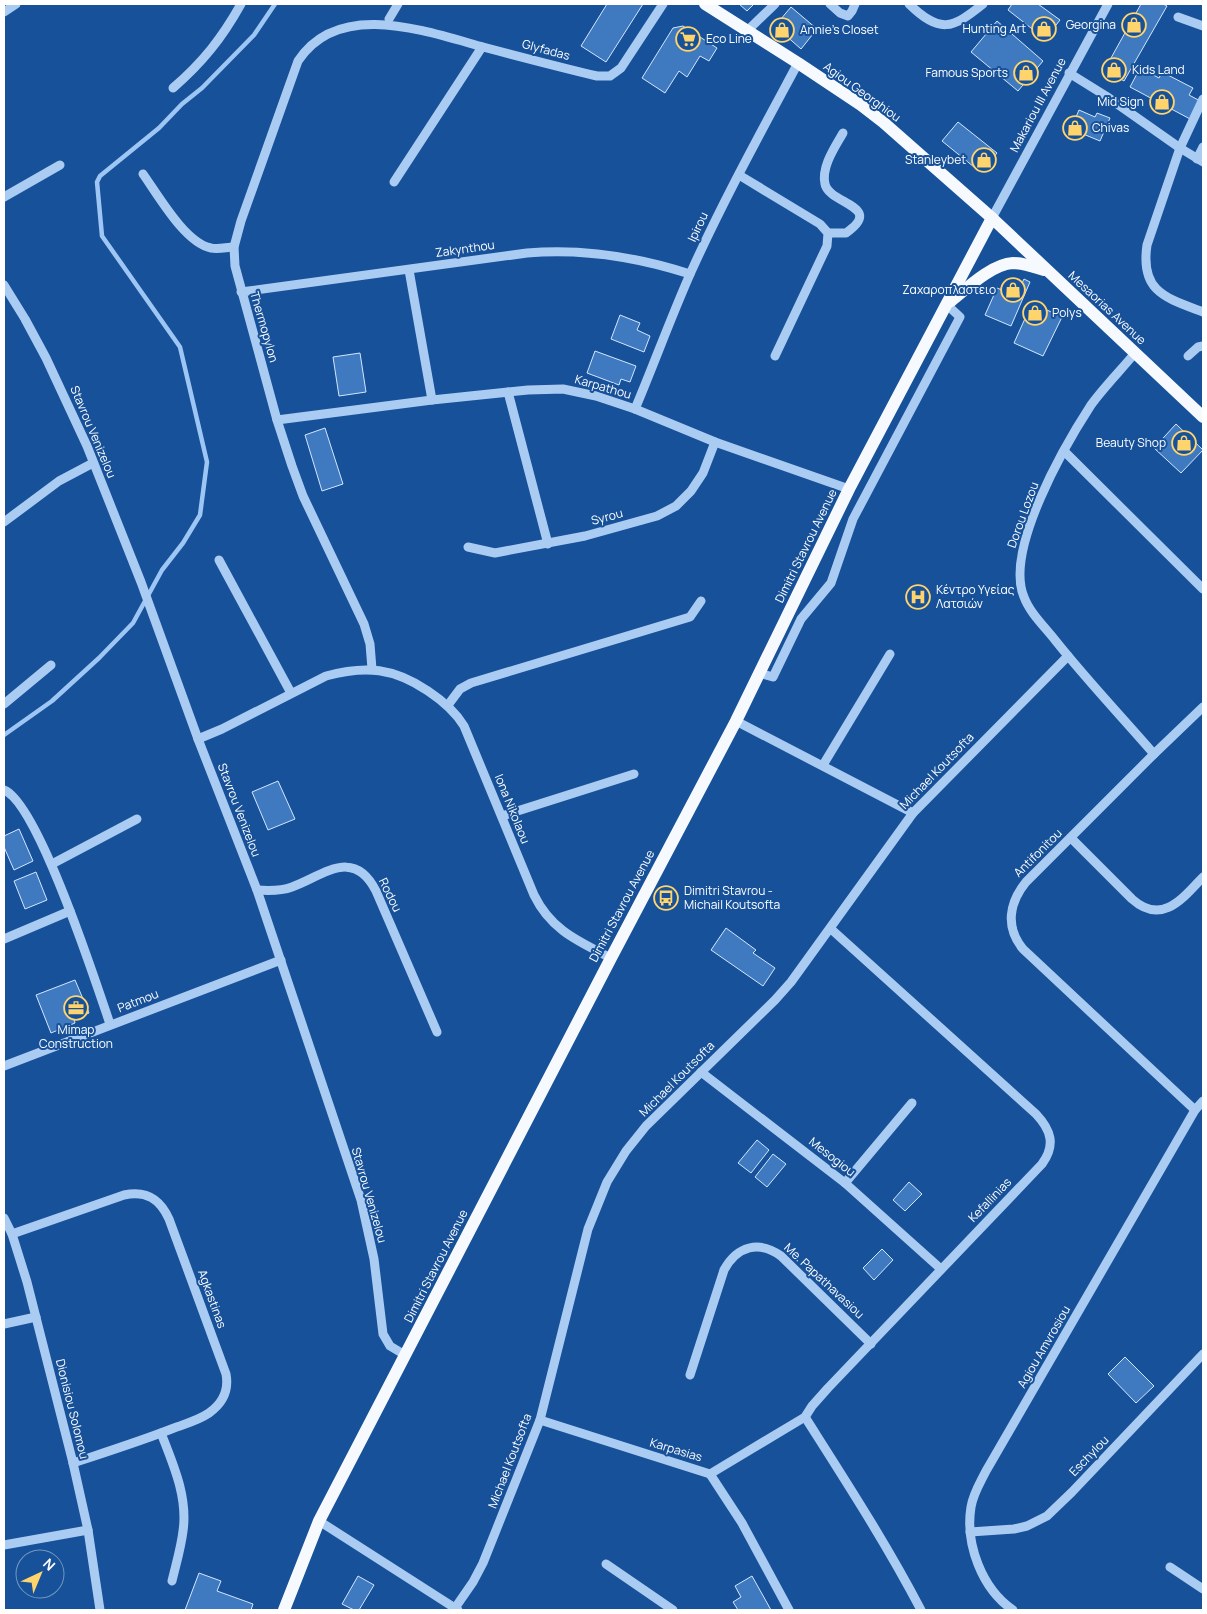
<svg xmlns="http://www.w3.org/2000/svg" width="1207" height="1614" font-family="Manrope,sans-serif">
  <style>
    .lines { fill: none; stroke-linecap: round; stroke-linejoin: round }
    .stream { stroke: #9ec6f4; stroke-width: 4.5 }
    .building { fill: #3f7ac1; stroke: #d3e6fc }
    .minor { stroke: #abccf2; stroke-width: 9 }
    .major { stroke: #f6faff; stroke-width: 12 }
    .labels { text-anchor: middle; stroke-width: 4; stroke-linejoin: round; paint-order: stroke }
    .poi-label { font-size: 12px; fill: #fff; stroke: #175199; text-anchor: end }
    .street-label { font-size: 12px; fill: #fff; stroke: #175199 }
  </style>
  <rect width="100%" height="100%" fill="#175199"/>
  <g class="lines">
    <path class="stream" d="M 4,735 L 52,701 L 99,658 L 133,623 L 162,570 L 183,543 L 200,515 L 207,462 L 180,347 L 102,236 L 97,182 L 100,176 L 159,128 L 182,104 L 202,88 L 254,35 L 275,4"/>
  </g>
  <g class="building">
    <path d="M 607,4 L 643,4 L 606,62 L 581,46 Z"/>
    <path d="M 739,4 L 754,4 L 747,11 Z"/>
    <path d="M 1012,4 L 1038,4 L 1060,20 L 1045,39 L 1008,10 Z"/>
    <path d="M 1141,4 L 1163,4 L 1167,6 L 1124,81 L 1114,75 L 1111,71 L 1109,66 L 1111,58 Z"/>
    <path d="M 791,7 L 817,29 L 801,49 L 775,26 Z"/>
    <path d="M 997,21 L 1043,61 L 1018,91 L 971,52 Z"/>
    <path d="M 683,26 L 717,48 L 709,61 L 700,56 L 687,77 L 679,71 L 665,93 L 642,78 L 673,28 Z"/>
    <path d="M 1140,68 L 1159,78 L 1162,72 L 1193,88 L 1189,95 L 1202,102 L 1192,120 L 1130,87 Z"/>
    <path d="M 1079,110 L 1095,117 L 1097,113 L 1110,118 L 1100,141 L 1071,129 Z"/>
    <path d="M 958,122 L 997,153 L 985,168 L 974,167 L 942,141 Z"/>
    <path d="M 1024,279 L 1030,282 L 1011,326 L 985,315 L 997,288 L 1002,290 L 1004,286 L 1009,288 L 1013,283 L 1019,281 L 1022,283 Z"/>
    <path d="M 1032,303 L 1062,317 L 1043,356 L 1014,343 Z"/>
    <path d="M 620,315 L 640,323 L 637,330 L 650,336 L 644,352 L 611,339 Z"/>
    <path d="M 595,351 L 636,366 L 630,382 L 621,379 L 619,385 L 587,373 Z"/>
    <path d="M 360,353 L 366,392 L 339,396 L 333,357 Z"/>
    <path d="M 1176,424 L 1203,450 L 1181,473 L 1154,448 Z"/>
    <path d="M 325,428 L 343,484 L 322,491 L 305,435 Z"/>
    <path d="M 278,781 L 295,819 L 268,830 L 252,792 Z"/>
    <path d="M 19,829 L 33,861 L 14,870 L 4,847 L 4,836 Z"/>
    <path d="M 36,872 L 47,900 L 25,909 L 14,881 Z"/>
    <path d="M 726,928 L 756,950 L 753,953 L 775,968 L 763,986 L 711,950 Z"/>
    <path d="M 75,980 L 89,1013 L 74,1019 L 75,1023 L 51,1033 L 36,995 Z"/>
    <path d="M 757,1140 L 769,1150 L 751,1173 L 738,1163 Z"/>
    <path d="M 773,1154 L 786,1164 L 767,1187 L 755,1177 Z"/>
    <path d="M 909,1182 L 922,1194 L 905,1211 L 893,1200 Z"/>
    <path d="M 882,1249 L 893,1260 L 874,1280 L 863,1268 Z"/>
    <path d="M 1125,1357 L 1154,1386 L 1136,1403 L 1108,1374 Z"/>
    <path d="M 199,1573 L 221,1581 L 217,1591 L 253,1604 L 251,1610 L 185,1610 Z"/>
    <path d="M 358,1576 L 374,1585 L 359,1610 L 354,1610 L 342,1604 Z"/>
    <path d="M 752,1576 L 771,1610 L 738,1610 L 733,1602 L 741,1597 L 735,1586 Z"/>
  </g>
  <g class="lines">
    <g class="minor">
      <path d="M 830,4 L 840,13 L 848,16 L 852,11 L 855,4"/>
      <path d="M 909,4 C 940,34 952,29 983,4"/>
      <path d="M 4,12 L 16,4"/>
      <path d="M 1178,17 L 1203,26"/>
      <path d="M 389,19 L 398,4"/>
      <path d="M 748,30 L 775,4"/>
      <path d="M 1069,73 L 1106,96 L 1180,148 L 1203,162"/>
      <path d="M 173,88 C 203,62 222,38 241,4"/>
      <path d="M 1203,99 L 1180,148 L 1147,245 C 1140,292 1166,298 1203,312"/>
      <path d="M 1197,159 L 1203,147"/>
      <path d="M 143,174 C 158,195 185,243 211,248 C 218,250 227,247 234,247"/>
      <path d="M 739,175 L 820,224 L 828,233 L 827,246 L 775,356"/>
      <path d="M 394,182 L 482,47"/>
      <path d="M 4,197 L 60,165"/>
      <path d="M 992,218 L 1108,4"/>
      <path d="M 828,233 L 846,233 C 885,206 829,204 825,184 C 821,167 835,147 843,133"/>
      <path d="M 409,270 L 432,400"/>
      <path d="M 4,285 L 25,319 L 46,358 L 87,446 L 141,582 L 198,739 L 257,890 L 361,1200 L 374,1259 L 383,1334 L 390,1346 L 405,1355"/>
      <path d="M 241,292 L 527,253 C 583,248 637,257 690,274"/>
      <path d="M 1135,353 C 1121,370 1104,387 1091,405 C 1065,445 1004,550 1024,597 C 1030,613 1044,626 1055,640 C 1086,679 1121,716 1154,754"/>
      <path d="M 1188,356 L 1198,347 L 1203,346"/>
      <path d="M 508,392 L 548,544"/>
      <path d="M 635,409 C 654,364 671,317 691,272 C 723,201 761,132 798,63"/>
      <path d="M 277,420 L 432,400 L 528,390 L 563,389 L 596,396 L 635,409 L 715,442 L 849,489"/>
      <path d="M 1064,451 L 1203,589"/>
      <path d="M 4,522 L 59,481 L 93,463"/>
      <path d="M 468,547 L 495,553 L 585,536 L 657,516 L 676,506 L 691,491 L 703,473 L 715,442"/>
      <path d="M 219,560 L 291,693"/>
      <path d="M 372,669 L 370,644 L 364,624 L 303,496 L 292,466 L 277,420 L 235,266 L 234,247 L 241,221 L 298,61 C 338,0 422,30 483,47 C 521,57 559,67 597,76 L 610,76 L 621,68 L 663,4"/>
      <path d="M 759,673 L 773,677 L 801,619 L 831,583 L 853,519 L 960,317 L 946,304"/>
      <path d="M 4,704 L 51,665"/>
      <path d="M 448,705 L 460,689 L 471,683 L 690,617 L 701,601"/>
      <path d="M 736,721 L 913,813"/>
      <path d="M 198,739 L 222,729 L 326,676 C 366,665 394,668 428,691 C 443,701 455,711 464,726 L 534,895 C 551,930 578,941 611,958"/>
      <path d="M 823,765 L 890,654"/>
      <path d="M 4,790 C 38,803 96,983 110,1024"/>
      <path d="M 502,816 L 634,774"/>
      <path d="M 1071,838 L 1132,899 C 1162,926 1183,898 1203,877"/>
      <path d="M 52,864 L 137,819"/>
      <path d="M 257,890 C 270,891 281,891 292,887 C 324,875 354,847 376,891 L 437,1032"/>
      <path d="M 4,939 L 70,911"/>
      <path d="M 4,1066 L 281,960"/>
      <path d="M 701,1072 L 845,1183 L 941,1269"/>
      <path d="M 1195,1110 L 1023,949 C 1005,927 1009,903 1026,882 L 1154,754 L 1203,707"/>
      <path d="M 845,1183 L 912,1103"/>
      <path d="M 4,1218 L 12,1234 L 27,1282 L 73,1463 L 88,1530 L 100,1610"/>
      <path d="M 12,1234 L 124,1195 C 146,1190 160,1199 169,1219 L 226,1374 C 229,1390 223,1403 209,1413 C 199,1420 185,1424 174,1428 C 141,1441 106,1452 73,1463"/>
      <path d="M 4,1324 L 36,1317"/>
      <path d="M 690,1375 L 724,1270 C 737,1246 759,1240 781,1256 L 871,1344"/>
      <path d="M 805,1417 C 845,1480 886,1543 921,1610"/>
      <path d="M 540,1420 L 710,1474 L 742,1523 L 789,1610"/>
      <path d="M 161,1433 C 173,1464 188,1497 183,1531 C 181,1548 176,1564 172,1581"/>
      <path d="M 710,1474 L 805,1417 L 812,1406 L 828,1388 L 1042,1164 C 1056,1145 1051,1130 1036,1114 L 831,929"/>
      <path d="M 319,1521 L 458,1610"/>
      <path d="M 970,1532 L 1014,1529 L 1027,1526 L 1047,1516 L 1072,1492 L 1203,1354"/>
      <path d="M 4,1545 L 88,1530"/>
      <path d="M 606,1564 L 673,1610"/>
      <path d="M 1170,1567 L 1203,1589"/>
      <path d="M 455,1608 L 473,1582 L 483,1563 L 540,1420 L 588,1229 L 607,1182 L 626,1151 L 646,1126 L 775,1000 L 791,982 L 913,813 L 1068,656"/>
      <path d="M 1013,1610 C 982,1589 965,1544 971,1507 C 973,1494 980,1483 986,1471 L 1195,1110 L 1203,1101"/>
    </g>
    <g class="major">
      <path d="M 705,4 L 798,63 L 861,105 L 883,122 L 992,218 L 1203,417"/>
      <path d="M 951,301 C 967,288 992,264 1013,263 C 1024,263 1034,267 1044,270"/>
      <path d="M 284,1610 L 319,1521 L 611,958 L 736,721 L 849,489 L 992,218"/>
    </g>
  </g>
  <defs>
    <g id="shop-ring" transform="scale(1.25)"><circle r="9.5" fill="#175199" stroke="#ffd46c" stroke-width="1.5"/><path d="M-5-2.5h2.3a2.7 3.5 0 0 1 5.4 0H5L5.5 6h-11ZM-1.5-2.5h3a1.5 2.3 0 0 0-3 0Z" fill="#ffd46c"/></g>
    <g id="supermarket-ring" transform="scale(1.25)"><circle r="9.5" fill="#175199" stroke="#ffd46c" stroke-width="1.5"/><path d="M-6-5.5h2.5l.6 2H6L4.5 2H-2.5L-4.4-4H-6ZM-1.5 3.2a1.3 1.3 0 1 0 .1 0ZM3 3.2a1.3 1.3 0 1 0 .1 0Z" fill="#ffd46c"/></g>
    <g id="hospital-ring" transform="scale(1.25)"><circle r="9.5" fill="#175199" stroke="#ffd46c" stroke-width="1.5"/><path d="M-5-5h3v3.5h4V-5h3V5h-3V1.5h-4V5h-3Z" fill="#ffd46c"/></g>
    <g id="bus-ring" transform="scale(1.25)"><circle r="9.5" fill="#175199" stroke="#ffd46c" stroke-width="1.5"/><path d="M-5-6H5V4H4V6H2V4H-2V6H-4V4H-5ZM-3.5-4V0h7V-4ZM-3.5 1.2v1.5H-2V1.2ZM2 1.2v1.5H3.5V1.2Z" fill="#ffd46c"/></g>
    <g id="office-ring" transform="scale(1.25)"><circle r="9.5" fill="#175199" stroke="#ffd46c" stroke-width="1.5"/><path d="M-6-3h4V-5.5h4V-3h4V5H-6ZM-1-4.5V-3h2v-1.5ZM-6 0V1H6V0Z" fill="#ffd46c"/></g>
  </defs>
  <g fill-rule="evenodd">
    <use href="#shop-ring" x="1134" y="25"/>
    <use href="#shop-ring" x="1044" y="29"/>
    <use href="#shop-ring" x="782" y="30"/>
    <use href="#supermarket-ring" x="688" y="39"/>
    <use href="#shop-ring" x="1114" y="70"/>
    <use href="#shop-ring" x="1026" y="73"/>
    <use href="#shop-ring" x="1162" y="102"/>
    <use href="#shop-ring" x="1075" y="128"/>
    <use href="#shop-ring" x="984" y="160"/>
    <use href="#shop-ring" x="1013" y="290"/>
    <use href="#shop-ring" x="1035" y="313"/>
    <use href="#shop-ring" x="1184" y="443"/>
    <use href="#hospital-ring" x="918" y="597"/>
    <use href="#bus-ring" x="666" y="898"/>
    <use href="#office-ring" x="76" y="1008"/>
  </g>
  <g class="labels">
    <g class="poi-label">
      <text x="1116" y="29">Georgina</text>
      <text x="1026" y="33">Hunting Art</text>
      <text x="800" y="34" text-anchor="start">Annie's Closet</text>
      <text x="706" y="43" text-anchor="start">Eco Line</text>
      <text x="1132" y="74" text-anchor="start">Kids Land</text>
      <text x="1008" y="77">Famous Sports</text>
      <text x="1144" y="106">Mid Sign</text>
      <text x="1092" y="132" text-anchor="start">Chivas</text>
      <text x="966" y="164">Stanleybet</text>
      <text x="996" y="294">Ζαχαροπλαστειο</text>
      <text x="1052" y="317" text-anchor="start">Polys</text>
      <text x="1166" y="447">Beauty Shop</text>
      <text x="936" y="594" text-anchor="start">Κέντρο Υγείας<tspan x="936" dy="14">Λατσιών</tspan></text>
      <text x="684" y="895" text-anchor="start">Dimitri Stavrou -<tspan x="684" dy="14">Michail Koutsofta</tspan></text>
      <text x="76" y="1034" text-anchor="middle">Mimap<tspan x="76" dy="14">Construction</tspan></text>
    </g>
    <g class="street-label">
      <text transform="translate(546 50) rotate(15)" y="4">Glyfadas</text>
      <text transform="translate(862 92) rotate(36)" y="4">Agiou Georghiou</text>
      <text transform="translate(1038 105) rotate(-62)" y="4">Makariou III Avenue</text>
      <text transform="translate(698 227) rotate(-65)" y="4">Ipirou</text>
      <text transform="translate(465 249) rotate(-8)" y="4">Zakynthou</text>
      <text transform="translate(1107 308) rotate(43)" y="4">Mesaorias Avenue</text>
      <text transform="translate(264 327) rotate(74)" y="4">Thermopylon</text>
      <text transform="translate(603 387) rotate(16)" y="4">Karpathou</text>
      <text transform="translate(93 432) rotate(67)" y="4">Stavrou Venizelou</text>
      <text transform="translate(1023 515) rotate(-70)" y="4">Dorou Lozou</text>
      <text transform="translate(607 517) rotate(-15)" y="4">Syrou</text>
      <text transform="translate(806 546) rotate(-64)" y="4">Dimitri Stavrou Avenue</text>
      <text transform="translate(937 771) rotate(-46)" y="4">Michael Koutsofta</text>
      <text transform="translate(512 809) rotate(68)" y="4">Iona Nikolaou</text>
      <text transform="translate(239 810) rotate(69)" y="4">Stavrou Venizelou</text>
      <text transform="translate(1038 853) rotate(-45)" y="4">Antifonitou</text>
      <text transform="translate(390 895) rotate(64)" y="4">Rodou</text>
      <text transform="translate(622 906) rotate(-62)" y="4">Dimitri Stavrou Avenue</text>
      <text transform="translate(138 1001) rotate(-21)" y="4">Patmou</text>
      <text transform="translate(677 1079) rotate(-45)" y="4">Michael Koutsofta</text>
      <text transform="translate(832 1157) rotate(38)" y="4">Mesogiou</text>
      <text transform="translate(369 1195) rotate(74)" y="4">Stavrou Venizelou</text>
      <text transform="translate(990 1200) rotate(-46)" y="4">Kefallinias</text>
      <text transform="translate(436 1266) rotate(-63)" y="4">Dimitri Stavrou Avenue</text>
      <text transform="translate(824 1281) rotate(43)" y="4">Me. Papathavasiou</text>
      <text transform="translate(212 1299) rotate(70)" y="4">Agkastinas</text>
      <text transform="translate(1044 1347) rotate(-60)" y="4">Agiou Amvrosiou</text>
      <text transform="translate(72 1409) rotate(76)" y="4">Dionisiou Solomou</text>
      <text transform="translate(676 1450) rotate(17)" y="4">Karpasias</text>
      <text transform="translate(1089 1456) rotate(-46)" y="4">Eschylou</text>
      <text transform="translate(510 1461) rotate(-69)" y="4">Michael Koutsofta</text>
    </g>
  </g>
  <rect width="1207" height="1614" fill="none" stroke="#ffffff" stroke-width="10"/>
  <g transform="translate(40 1574) rotate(44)"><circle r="24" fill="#175199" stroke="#7497c2"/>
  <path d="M0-4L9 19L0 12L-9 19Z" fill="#ffd46c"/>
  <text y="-8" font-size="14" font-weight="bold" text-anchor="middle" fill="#ffffff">N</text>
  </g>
</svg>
